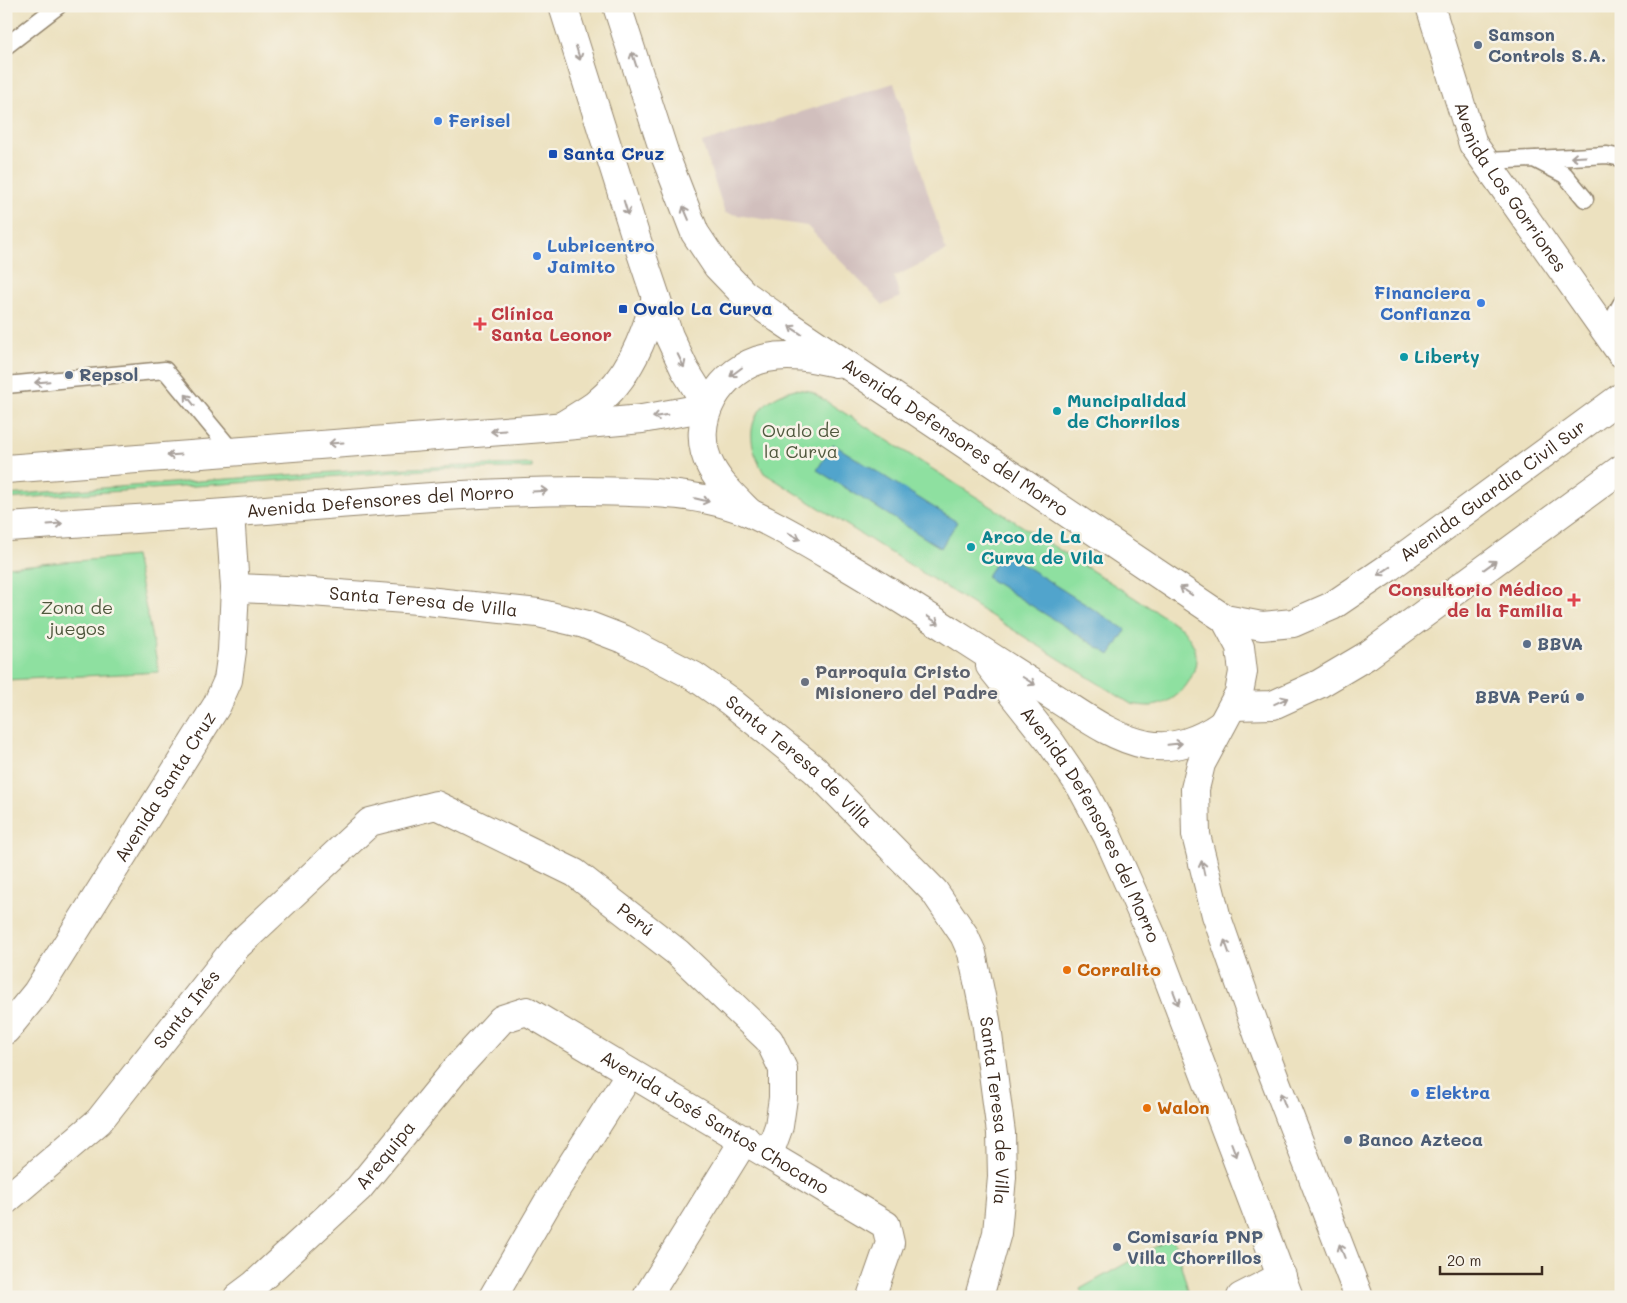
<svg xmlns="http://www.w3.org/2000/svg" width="1627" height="1303" font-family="Mali,sans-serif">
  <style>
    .industrial { fill: #d1bfbd }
    .green { fill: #8ee0a0; stroke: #64855f }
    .water { fill: #51a4cc; stroke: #466775 }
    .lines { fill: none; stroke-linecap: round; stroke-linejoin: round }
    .lane-casing { stroke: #94866e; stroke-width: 19 }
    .street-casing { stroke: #94866e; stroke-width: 30 }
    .secondary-casing { stroke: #94866e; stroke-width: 30 }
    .primary-casing { stroke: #94866e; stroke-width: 30 }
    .lane { stroke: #fff; stroke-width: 16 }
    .street { stroke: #fff; stroke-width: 28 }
    .secondary { stroke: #fff; stroke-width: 28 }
    .primary { stroke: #fff; stroke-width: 28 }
    .oneway { stroke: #a79f9a }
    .service-dot { fill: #5c6f8a; stroke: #f7f3e8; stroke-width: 2 }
    .shop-dot { fill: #3f7fe0; stroke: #f7f3e8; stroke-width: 2 }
    .transit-dot { fill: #1a4fb4; stroke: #f7f3e8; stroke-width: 2 }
    .health-dot { fill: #e0444e; stroke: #f7f3e8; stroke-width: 2 }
    .culture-dot { fill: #0f9aa8; stroke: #f7f3e8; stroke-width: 2 }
    .worship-dot { fill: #6b7280; stroke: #f7f3e8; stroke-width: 2 }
    .food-dot { fill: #e8710a; stroke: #f7f3e8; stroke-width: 2 }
    .labels { text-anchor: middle; stroke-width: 5; stroke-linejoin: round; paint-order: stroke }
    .service-label { font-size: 18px; font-weight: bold; fill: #4e5e75; stroke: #f7f3e8; text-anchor: start }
    .shop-label { font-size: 18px; font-weight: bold; fill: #366cbe; stroke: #f7f3e8; text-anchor: start }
    .transit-label { font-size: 18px; font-weight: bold; fill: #164399; stroke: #f7f3e8; text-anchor: start }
    .street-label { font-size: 18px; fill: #3b2a1e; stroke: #f7f3e8 }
    .health-label { font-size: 18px; font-weight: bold; fill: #be3a42; stroke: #f7f3e8; text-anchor: start }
    .culture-label { font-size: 18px; font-weight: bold; fill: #0d838f; stroke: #f7f3e8; text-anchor: start }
    .park-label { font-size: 18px; fill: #50583e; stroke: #f7f3e8 }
    .worship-label { font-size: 18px; font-weight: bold; fill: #5b616d; stroke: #f7f3e8; text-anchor: start }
    .food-label { font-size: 18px; font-weight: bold; fill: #c56008; stroke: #f7f3e8; text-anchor: start }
  </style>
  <rect width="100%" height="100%" fill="#f7f3e8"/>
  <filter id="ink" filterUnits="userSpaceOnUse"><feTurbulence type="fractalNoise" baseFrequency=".02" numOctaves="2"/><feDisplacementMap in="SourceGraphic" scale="10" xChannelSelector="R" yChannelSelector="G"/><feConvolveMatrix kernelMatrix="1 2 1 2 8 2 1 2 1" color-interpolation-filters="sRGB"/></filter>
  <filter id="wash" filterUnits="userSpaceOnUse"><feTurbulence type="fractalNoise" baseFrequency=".0096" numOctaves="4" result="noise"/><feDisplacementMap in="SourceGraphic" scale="20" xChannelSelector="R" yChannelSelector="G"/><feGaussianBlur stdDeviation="1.12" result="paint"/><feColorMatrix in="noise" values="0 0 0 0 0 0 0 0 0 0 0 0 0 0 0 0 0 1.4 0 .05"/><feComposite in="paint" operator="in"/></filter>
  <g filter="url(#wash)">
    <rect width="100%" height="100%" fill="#ece1bf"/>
    <path class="industrial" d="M 894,83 L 946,251 L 894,277 L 900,297 L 883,305 L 807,226 L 725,213 L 702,143 Z"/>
    <g class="green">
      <path d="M 795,389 L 810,391 L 1182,628 C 1188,636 1196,646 1196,656 C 1197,680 1175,705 1150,706 C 1144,706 1137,705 1131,704 L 764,473 C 741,434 750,402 795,389 Z"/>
      <path d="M 532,464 L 532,468 L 441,469 L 6,499 L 6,495 C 182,483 357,467 532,464 Z"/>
      <path d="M 135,556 L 159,672 L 6,680 L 6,567 Z"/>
      <path d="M 1173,1237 L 1190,1297 L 1084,1297 L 1080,1289 Z"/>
    </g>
    <g class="water">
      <path d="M 833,444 L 957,522 L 941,548 L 817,470 Z"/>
      <path d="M 1003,552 L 1126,630 L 1110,655 L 986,577 Z"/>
    </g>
  </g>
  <g filter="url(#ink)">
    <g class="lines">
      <g class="lane-casing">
        <g id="lane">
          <path d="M 6,46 L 58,6"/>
          <path d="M 1536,159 L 1607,155 L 1621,158"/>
          <path d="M 1486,161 L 1534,159 L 1565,175 L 1585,199"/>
          <path d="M 1606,332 L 1621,304"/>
          <path d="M 6,385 L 165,370 L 232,451"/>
        </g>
      </g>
      <g class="street-casing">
        <g id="street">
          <path id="s1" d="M 1430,6 L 1473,144 L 1621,353"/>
          <path id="s2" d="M 235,588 L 285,590 L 418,600 L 538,613 L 584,624 L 623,639 L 694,676 L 731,702 L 815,770 L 934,891 L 964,935 L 972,953 L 986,1020 L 1001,1133 L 1002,1177 L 997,1233 L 979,1297"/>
          <path id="s3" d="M 6,1030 L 37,992 L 217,705 L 228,680 L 232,651 L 235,588 L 230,513"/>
          <path id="s4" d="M 6,1200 L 99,1121 L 237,946 L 370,822 L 436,805 L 575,873 L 678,953 L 769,1040 L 783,1069 L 783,1098 L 779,1126 L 769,1154"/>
          <path id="s5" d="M 238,1297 L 254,1285 L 359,1188 L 457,1068 L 502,1019 L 527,1011 L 886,1225 L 890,1243 L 871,1297"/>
          <path d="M 493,1297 L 548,1202 L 630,1073"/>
          <path d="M 647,1297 L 745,1139"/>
          <path d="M 1241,1297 L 1282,1276"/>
        </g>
      </g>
      <g class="secondary-casing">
        <g id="secondary">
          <path id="s6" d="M 1225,619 L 1262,626 L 1293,623 L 1332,606 L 1388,568 L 1621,397"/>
          <path d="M 1233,706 L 1273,705 L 1319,684 L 1368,655 L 1621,469"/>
        </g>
      </g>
      <g class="primary-casing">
        <g id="primary">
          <path d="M 563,6 L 637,241 L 669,336 L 685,370 L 708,407"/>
          <path id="s7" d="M 617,6 L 666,158 L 695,233 L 717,266 L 744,294 L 779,319 L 1225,619 L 1240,647 L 1243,672 L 1239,693 L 1201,764 L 1195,789 L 1196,835 L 1216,915 L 1261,1043 L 1359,1297"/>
          <path d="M 565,424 C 575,418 585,412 595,405 C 629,378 644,338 656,298"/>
          <path d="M 6,469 L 543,428 L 642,419 L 708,407"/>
          <path d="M 748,511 C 734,497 720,484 711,467 C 686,422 721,367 767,358 C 791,353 813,358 836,363"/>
          <path id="s8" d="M 6,527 C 101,521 196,516 290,508 C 389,500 488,491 587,491 C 642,492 701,491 752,514 C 783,528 814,547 843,564 C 910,603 974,647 1040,688 C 1073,708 1109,738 1148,745 C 1173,750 1200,740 1221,725"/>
          <path id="s9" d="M 990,666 L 1051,743 L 1081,787 L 1107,835 L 1152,936 L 1289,1297"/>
        </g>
      </g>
      <use href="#lane" class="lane"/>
      <use href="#street" class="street"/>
      <use href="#secondary" class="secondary"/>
      <use href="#primary" class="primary"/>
    </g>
    <defs><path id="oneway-shaft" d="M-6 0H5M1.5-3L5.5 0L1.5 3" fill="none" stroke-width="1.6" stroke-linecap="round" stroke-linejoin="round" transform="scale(1.25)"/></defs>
    <g class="oneway">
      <use href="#oneway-shaft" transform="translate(578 53) rotate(73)"/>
      <use href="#oneway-shaft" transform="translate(634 59) rotate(-108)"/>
      <use href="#oneway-shaft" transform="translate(1578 157) rotate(177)"/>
      <use href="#oneway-shaft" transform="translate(626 208) rotate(73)"/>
      <use href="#oneway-shaft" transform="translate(686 213) rotate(-113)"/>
      <use href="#oneway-shaft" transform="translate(795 330) rotate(-147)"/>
      <use href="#oneway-shaft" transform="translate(681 361) rotate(64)"/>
      <use href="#oneway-shaft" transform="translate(736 372) rotate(143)"/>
      <use href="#oneway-shaft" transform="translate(42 382) rotate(175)"/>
      <use href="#oneway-shaft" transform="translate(190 400) rotate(-129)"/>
      <use href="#oneway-shaft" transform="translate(660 416) rotate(170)"/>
      <use href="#oneway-shaft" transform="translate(498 431) rotate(176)"/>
      <use href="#oneway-shaft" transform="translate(336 443) rotate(176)"/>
      <use href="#oneway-shaft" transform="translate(174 455) rotate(176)"/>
      <use href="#oneway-shaft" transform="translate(540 491) rotate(-3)"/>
      <use href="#oneway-shaft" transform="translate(702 500) rotate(13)"/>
      <use href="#oneway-shaft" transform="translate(55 524) rotate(-4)"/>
      <use href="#oneway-shaft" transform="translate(794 536) rotate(28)"/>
      <use href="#oneway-shaft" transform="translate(1490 565) rotate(-36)"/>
      <use href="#oneway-shaft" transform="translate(1384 571) rotate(146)"/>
      <use href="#oneway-shaft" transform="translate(1186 591) rotate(-146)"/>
      <use href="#oneway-shaft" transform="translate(933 620) rotate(34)"/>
      <use href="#oneway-shaft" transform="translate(1029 681) rotate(32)"/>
      <use href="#oneway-shaft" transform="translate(1281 701) rotate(-25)"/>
      <use href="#oneway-shaft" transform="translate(1175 744) rotate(-6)"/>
      <use href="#oneway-shaft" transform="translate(1203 868) rotate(-102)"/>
      <use href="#oneway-shaft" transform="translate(1227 947) rotate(-110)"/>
      <use href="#oneway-shaft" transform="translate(1176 998) rotate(69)"/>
      <use href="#oneway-shaft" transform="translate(1283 1100) rotate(-111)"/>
      <use href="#oneway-shaft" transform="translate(1234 1150) rotate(69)"/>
      <use href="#oneway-shaft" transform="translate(1342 1251) rotate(-111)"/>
    </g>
  </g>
  <g class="service-dot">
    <circle cx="1478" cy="45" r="5"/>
    <circle cx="69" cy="375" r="5"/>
    <circle cx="1527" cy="644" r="5"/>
    <circle cx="1580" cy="697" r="5"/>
    <circle cx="1348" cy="1140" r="5"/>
    <circle cx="1117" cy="1247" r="5"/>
  </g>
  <g class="shop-dot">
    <circle cx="438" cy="121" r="5"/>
    <circle cx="537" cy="256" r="5"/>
    <circle cx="1481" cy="303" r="5"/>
    <circle cx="1415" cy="1093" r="5"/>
  </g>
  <g class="transit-dot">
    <rect x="548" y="149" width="10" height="10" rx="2.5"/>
    <rect x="618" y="304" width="10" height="10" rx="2.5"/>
  </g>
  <g class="health-dot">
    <path d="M477.5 316.5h5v5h5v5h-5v5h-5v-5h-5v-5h5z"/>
    <path d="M1571.5 592.5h5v5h5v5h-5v5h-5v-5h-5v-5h5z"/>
  </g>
  <g class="culture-dot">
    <circle cx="1404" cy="357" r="5"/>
    <circle cx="1057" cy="411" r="5"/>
    <circle cx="971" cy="547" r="5"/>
  </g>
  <circle class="worship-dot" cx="805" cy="682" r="5"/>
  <g class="food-dot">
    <circle cx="1067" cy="970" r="5"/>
    <circle cx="1147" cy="1108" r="5"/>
  </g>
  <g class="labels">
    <g class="service-label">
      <text x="1488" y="41">Samson<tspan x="1488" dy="21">Controls S.A.</tspan></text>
      <text x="79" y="381">Repsol</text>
      <text x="1537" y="650">BBVA</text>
      <text x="1570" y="703" text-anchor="end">BBVA Perú</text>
      <text x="1358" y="1146">Banco Azteca</text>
      <text x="1127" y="1243">Comisaría PNP<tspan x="1127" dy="21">Villa Chorrillos</tspan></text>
    </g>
    <g class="shop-label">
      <text x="448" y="127">Ferisel</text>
      <text x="547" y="252">Lubricentro<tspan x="547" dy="21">Jaimito</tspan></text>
      <text x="1471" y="299" text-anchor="end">Financiera<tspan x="1471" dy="21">Confianza</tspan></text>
      <text x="1425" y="1099">Elektra</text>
    </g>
    <g class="transit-label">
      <text x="563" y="160">Santa Cruz</text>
      <text x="633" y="315">Ovalo La Curva</text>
    </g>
    <g class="street-label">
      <text dy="6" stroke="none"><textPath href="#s1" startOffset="200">Avenida Los Gorriones</textPath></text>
      <text dy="6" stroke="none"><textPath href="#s7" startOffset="574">Avenida Defensores del Morro</textPath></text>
      <text dy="6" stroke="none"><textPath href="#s6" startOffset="309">Avenida Guardia Civil Sur</textPath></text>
      <text dy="6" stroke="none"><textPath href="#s8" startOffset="375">Avenida Defensores del Morro</textPath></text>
      <text dy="6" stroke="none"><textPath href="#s2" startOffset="189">Santa Teresa de Villa</textPath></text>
      <text dy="6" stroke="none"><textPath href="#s2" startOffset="609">Santa Teresa de Villa</textPath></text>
      <text dy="6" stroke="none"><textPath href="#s3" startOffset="291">Avenida Santa Cruz</textPath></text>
      <text dy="6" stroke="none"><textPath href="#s9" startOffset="189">Avenida Defensores del Morro</textPath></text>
      <text dy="6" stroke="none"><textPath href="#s4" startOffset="826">Perú</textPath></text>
      <text dy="6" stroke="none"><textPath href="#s4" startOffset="264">Santa Inés</textPath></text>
      <text dy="6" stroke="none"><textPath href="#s2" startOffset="1029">Santa Teresa de Villa</textPath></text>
      <text dy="6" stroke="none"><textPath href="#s5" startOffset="629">Avenida José Santos Chocano</textPath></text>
      <text dy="6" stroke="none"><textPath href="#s5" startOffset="205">Arequipa</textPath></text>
    </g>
    <g class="health-label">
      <text x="491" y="320">Clínica<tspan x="491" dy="21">Santa Leonor</tspan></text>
      <text x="1563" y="596" text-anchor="end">Consultorio Médico<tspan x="1563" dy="21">de la Familia</tspan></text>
    </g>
    <g class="culture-label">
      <text x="1414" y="363">Liberty</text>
      <text x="1067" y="407">Muncipalidad<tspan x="1067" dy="21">de Chorrilos</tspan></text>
      <text x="981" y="543">Arco de La<tspan x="981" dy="21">Curva de Vila</tspan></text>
    </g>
    <g class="park-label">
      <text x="801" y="437">Ovalo de<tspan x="801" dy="21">la Curva</tspan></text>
      <text x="77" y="614">Zona de<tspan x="77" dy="21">juegos</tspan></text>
    </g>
    <g class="worship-label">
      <text x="815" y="678">Parroquia Cristo<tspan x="815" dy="21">Misionero del Padre</tspan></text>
    </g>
    <g class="food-label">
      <text x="1077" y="976">Corralito</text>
      <text x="1157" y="1114">Walon</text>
    </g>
  </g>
  <rect width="1627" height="1303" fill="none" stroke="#f7f3e8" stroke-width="25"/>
  <path d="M1440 1266v8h102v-8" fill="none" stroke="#3b2a1e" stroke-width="2.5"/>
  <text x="1447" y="1266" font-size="15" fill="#3b2a1e" stroke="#f7f3e8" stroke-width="4" paint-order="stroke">20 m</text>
</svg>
